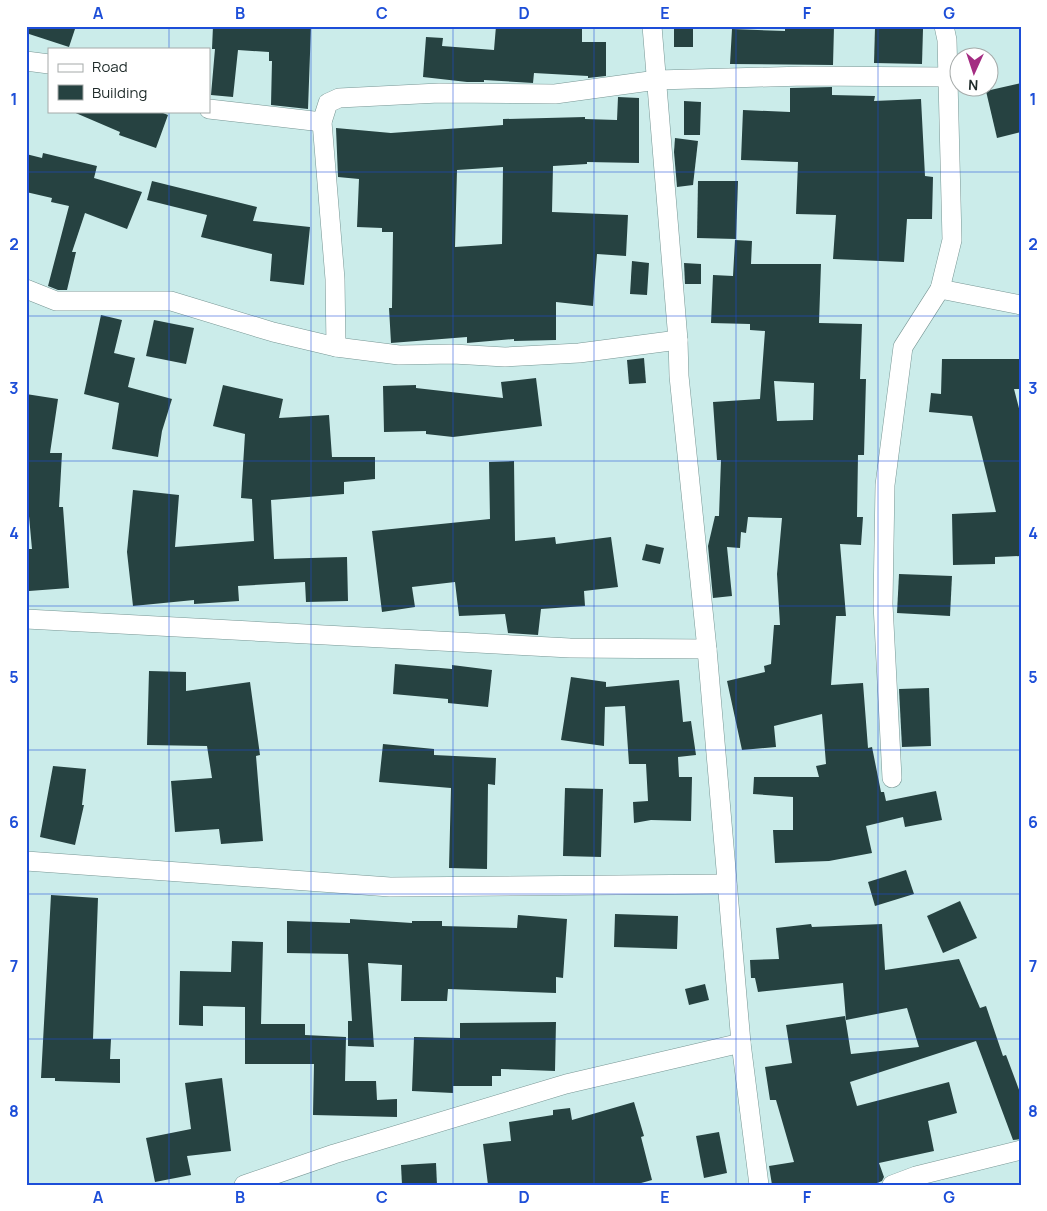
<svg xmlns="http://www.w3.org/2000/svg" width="1047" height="1211" font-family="Manrope,sans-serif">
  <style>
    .building { fill: #264241; fill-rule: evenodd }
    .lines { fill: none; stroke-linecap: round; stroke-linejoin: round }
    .minor-casing { stroke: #779694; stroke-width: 20 }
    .minor { stroke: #fff; stroke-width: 19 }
    .grid { fill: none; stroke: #1d4ed8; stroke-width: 1; stroke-opacity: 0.55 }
    .neatline { fill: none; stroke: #1d4ed8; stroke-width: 2 }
    .grid-label { font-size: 16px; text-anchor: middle; font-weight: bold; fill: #1d4ed8 }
  </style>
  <rect width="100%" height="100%" fill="#cbecea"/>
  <g class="building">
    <path d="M 26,26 L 76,26 L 69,47 L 26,33 Z"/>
    <path d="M 213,26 L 311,26 L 308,109 L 271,105 L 272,61 L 269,61 L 269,52 L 238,50 L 233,97 L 211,95 L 215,49 L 212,49 Z"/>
    <path d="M 496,26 L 582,26 L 582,42 L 606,42 L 606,76 L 588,78 L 588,76 L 534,73 L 533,83 L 484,80 L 484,82 L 467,82 L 423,77 L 426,37 L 443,38 L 442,46 L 494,50 Z"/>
    <path d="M 785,26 L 834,27 L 833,65 L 730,64 L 732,29 L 785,31 Z"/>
    <path d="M 875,28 L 923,29 L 922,64 L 874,63 Z"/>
    <rect x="674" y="29" width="19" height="18"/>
    <path d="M 1021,83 L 1021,132 L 997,138 L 986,91 Z"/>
    <path d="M 832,87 L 832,95 L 875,96 L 874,101 L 921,99 L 925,176 L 933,177 L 932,219 L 907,219 L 904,262 L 833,259 L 836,215 L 796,214 L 798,162 L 741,160 L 743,110 L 790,112 L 790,88 Z"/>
    <path d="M 618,97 L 639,98 L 639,163 L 587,162 L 587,164 L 553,166 L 552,212 L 628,215 L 626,256 L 597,254 L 593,306 L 556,302 L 556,340 L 514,341 L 514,339 L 467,343 L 467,337 L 391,343 L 389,308 L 392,308 L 393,232 L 382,232 L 382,228 L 357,227 L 359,179 L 338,177 L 336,128 L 391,133 L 503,125 L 503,119 L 585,117 L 585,119 L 617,120 ZM 503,167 L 502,244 L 455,247 L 457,170 Z"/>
    <path d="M 684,101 L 701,102 L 700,135 L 684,135 Z"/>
    <path d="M 71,111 L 158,111 L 168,115 L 156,148 L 119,135 L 120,132 Z"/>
    <path d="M 675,138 L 698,141 L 693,185 L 677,187 L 674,152 Z"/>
    <path d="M 43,153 L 97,166 L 94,178 L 142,192 L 127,229 L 85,213 L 72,252 L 76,252 L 67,290 L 58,290 L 48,286 L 69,206 L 51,202 L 52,198 L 26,192 L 26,154 L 42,158 Z"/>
    <path d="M 152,181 L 257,207 L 253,221 L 310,227 L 304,285 L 270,281 L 272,254 L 201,237 L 207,215 L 147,200 Z"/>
    <path d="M 698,181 L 738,181 L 736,239 L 697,238 Z"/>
    <path d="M 735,240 L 752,241 L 751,264 L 821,264 L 819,323 L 862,324 L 860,379 L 866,379 L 864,455 L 858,455 L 857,517 L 863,517 L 861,545 L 840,544 L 846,616 L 836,616 L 831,685 L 863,683 L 868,748 L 872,747 L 881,792 L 884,792 L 886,801 L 936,791 L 942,820 L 905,827 L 903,817 L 866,826 L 872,853 L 829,861 L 775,863 L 773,830 L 793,830 L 793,797 L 753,794 L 754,777 L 819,777 L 816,766 L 826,764 L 822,714 L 774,726 L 776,747 L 742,750 L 727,681 L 765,672 L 764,666 L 771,664 L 774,625 L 780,625 L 777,574 L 782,518 L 748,517 L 746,533 L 741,532 L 740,548 L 727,547 L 732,596 L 713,598 L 708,546 L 715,516 L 719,516 L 721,460 L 717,460 L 713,402 L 760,399 L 765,331 L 750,330 L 750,324 L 711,323 L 713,275 L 733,276 ZM 774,381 L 814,383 L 813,420 L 777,421 Z"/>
    <path d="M 632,261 L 649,263 L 647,295 L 630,294 Z"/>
    <path d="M 684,263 L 701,264 L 701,284 L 685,284 Z"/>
    <path d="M 101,315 L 122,320 L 114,353 L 135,358 L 128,387 L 172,399 L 162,431 L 158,457 L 112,449 L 119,403 L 84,394 Z"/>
    <path d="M 154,320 L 194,328 L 186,364 L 146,356 Z"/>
    <path d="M 644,358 L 646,383 L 629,384 L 627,360 Z"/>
    <path d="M 942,359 L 1021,359 L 1021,389 L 1014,389 L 1021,416 L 1021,556 L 995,557 L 995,564 L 953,565 L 952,514 L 996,512 L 972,416 L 929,412 L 931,393 L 941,394 Z"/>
    <path d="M 536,378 L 542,426 L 453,437 L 426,434 L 426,431 L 384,432 L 383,386 L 416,385 L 416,388 L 503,398 L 501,382 Z"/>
    <path d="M 223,385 L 283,399 L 279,418 L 329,415 L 332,457 L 375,457 L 375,479 L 344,482 L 344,494 L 271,500 L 274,559 L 347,557 L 348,601 L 306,602 L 305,582 L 238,586 L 239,601 L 194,604 L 194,600 L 133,606 L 127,552 L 133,490 L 179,495 L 175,547 L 254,541 L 252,499 L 241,498 L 245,434 L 213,426 Z"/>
    <path d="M 26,394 L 58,399 L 50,453 L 62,453 L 59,507 L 63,507 L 69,588 L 29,591 L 26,549 L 32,549 L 26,483 Z"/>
    <path d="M 514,461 L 515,541 L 555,537 L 556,544 L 611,537 L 618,587 L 584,591 L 585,606 L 541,609 L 538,635 L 508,633 L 505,614 L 459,616 L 455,582 L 412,587 L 415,607 L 382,612 L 372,531 L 490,519 L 489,462 Z"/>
    <path d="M 646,544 L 664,548 L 660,564 L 642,560 Z"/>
    <path d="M 899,574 L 952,576 L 950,616 L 897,613 Z"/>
    <path d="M 395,664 L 452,669 L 452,665 L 492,670 L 488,707 L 448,703 L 448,699 L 393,694 Z"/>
    <path d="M 149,671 L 186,672 L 186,691 L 250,682 L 260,755 L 256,756 L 263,841 L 221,844 L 219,829 L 175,832 L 171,781 L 212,778 L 207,746 L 147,745 Z"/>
    <path d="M 571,677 L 606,682 L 606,687 L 679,680 L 683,722 L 691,721 L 696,755 L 678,757 L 679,777 L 692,777 L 691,821 L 651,820 L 634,823 L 633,802 L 648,801 L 646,764 L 629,764 L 625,706 L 605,707 L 604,746 L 561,740 Z"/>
    <path d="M 929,688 L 931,746 L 902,747 L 899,689 Z"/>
    <path d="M 383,744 L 434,749 L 434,755 L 496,758 L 495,785 L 488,784 L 487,869 L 449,868 L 451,788 L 379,782 Z"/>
    <path d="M 53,766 L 86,769 L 82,805 L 84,805 L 75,845 L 40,837 Z"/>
    <path d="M 565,788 L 603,789 L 601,857 L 563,856 Z"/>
    <path d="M 906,870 L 914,894 L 875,906 L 868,882 Z"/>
    <path d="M 51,895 L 98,898 L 93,1039 L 111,1039 L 110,1059 L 120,1059 L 120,1083 L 55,1081 L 55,1078 L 41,1078 Z"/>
    <path d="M 960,901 L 977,938 L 943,953 L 927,916 Z"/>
    <path d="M 615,914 L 678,916 L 677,949 L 614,947 Z"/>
    <path d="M 518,915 L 567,919 L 563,978 L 556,977 L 556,993 L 448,989 L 447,1001 L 401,1001 L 402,965 L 368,963 L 374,1047 L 348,1046 L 348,1021 L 352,1021 L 348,954 L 287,953 L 287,921 L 350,923 L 350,919 L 412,923 L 412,921 L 442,921 L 442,926 L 517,928 Z"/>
    <path d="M 811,924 L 812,927 L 882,924 L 885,970 L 959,959 L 980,1008 L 986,1006 L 1003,1056 L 1006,1055 L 1021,1095 L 1021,1139 L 1013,1140 L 976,1041 L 850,1082 L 857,1106 L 949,1082 L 957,1113 L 928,1121 L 934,1151 L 879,1163 L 884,1177 L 882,1181 L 872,1185 L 772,1185 L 769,1166 L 794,1162 L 776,1100 L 770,1100 L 765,1067 L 792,1063 L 786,1025 L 845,1016 L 851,1054 L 919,1047 L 907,1008 L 846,1020 L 843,983 L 758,992 L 755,978 L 751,978 L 750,960 L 779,959 L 776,928 Z"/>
    <path d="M 232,941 L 263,942 L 261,1024 L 305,1024 L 305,1035 L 346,1037 L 345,1081 L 376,1081 L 377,1100 L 397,1099 L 397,1117 L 313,1115 L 314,1064 L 245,1064 L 245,1007 L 203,1006 L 203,1026 L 179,1025 L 180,971 L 231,972 Z"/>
    <path d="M 705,984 L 709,1000 L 689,1005 L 685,989 Z"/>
    <path d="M 556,1022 L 555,1071 L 501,1069 L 501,1076 L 492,1076 L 492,1086 L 453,1086 L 453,1093 L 412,1091 L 414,1037 L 460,1038 L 460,1023 Z"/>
    <path d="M 222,1078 L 231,1151 L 187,1156 L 191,1175 L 155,1182 L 146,1138 L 191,1129 L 185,1083 Z"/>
    <path d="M 634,1102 L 644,1136 L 641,1137 L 652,1180 L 634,1185 L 488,1185 L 483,1144 L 511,1141 L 509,1122 L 553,1115 L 553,1110 L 570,1108 L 572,1120 Z"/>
    <path d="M 719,1132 L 727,1173 L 704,1178 L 696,1136 Z"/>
    <path d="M 436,1163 L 437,1185 L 402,1185 L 401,1165 Z"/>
  </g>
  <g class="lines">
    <g class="minor-casing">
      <g id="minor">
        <path d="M 652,26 L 678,340 L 679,376 L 707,649 L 741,1043 L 759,1185"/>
        <path d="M 26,61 L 49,64"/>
        <path d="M 209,109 L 322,122"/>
        <path d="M 26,289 L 56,301 L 171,301 L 273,332 L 336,347 L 399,355 L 453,354 L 505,357 L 579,353 L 678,340"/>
        <path d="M 940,289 L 1021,305"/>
        <path d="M 336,347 L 335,279 L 322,122 L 328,103 L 339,98 L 439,93 L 555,94 L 657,80 L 805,76 L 948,77"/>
        <path d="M 26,619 L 570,648 L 707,649"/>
        <path d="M 892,778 L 883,604 L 885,485 L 903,347 L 940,289 L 952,240 L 947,40 L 944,26"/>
        <path d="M 26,861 L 390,887 L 727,884"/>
        <path d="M 244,1185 L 334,1154 L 566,1084 L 741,1043"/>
        <path d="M 892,1185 L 916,1176 L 1021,1150"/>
      </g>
    </g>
    <use href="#minor" class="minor"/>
  </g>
  <path class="grid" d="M 169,26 L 169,49M 311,26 L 311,1185M 453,26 L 453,1185M 594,26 L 594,1185M 736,26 L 736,1185M 878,26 L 878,1185M 169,111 L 169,1185M 26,172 L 1021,172M 26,316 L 1021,316M 26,461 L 1021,461M 26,606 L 1021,606M 26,750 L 1021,750M 26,894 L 1021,894M 26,1039 L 1021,1039"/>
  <rect width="1047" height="1211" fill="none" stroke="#ffffff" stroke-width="55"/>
  <rect x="48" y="48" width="162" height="65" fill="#ffffff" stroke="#a5aaa9"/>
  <rect x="58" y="64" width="25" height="8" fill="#ffffff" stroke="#a5aaa9"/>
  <text x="92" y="72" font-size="15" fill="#1e2a29">Road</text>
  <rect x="58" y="85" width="25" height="15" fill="#264241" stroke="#a5aaa9"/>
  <text x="92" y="98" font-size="15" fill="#1e2a29">Building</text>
  <g transform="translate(974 72) rotate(183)"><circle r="24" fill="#ffffff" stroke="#a5aaa9"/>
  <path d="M0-4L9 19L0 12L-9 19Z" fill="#a42c82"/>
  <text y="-8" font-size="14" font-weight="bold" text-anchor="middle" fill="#1e2a29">N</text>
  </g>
  <rect x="28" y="28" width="992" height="1156" class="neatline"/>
  <g class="grid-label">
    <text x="98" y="19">A</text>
    <text x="240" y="19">B</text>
    <text x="382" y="19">C</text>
    <text x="524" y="19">D</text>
    <text x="665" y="19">E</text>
    <text x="807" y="19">F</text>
    <text x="949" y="19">G</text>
    <text x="14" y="105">1</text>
    <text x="1033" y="105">1</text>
    <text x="14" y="250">2</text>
    <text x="1033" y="250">2</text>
    <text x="14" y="394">3</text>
    <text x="1033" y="394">3</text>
    <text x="14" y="539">4</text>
    <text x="1033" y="539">4</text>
    <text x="14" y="683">5</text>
    <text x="1033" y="683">5</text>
    <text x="14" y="828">6</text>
    <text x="1033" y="828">6</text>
    <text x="14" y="972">7</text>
    <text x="1033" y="972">7</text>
    <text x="14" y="1117">8</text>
    <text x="1033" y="1117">8</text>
    <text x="98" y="1203">A</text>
    <text x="240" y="1203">B</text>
    <text x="382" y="1203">C</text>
    <text x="524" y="1203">D</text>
    <text x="665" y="1203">E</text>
    <text x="807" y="1203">F</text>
    <text x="949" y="1203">G</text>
  </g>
</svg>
